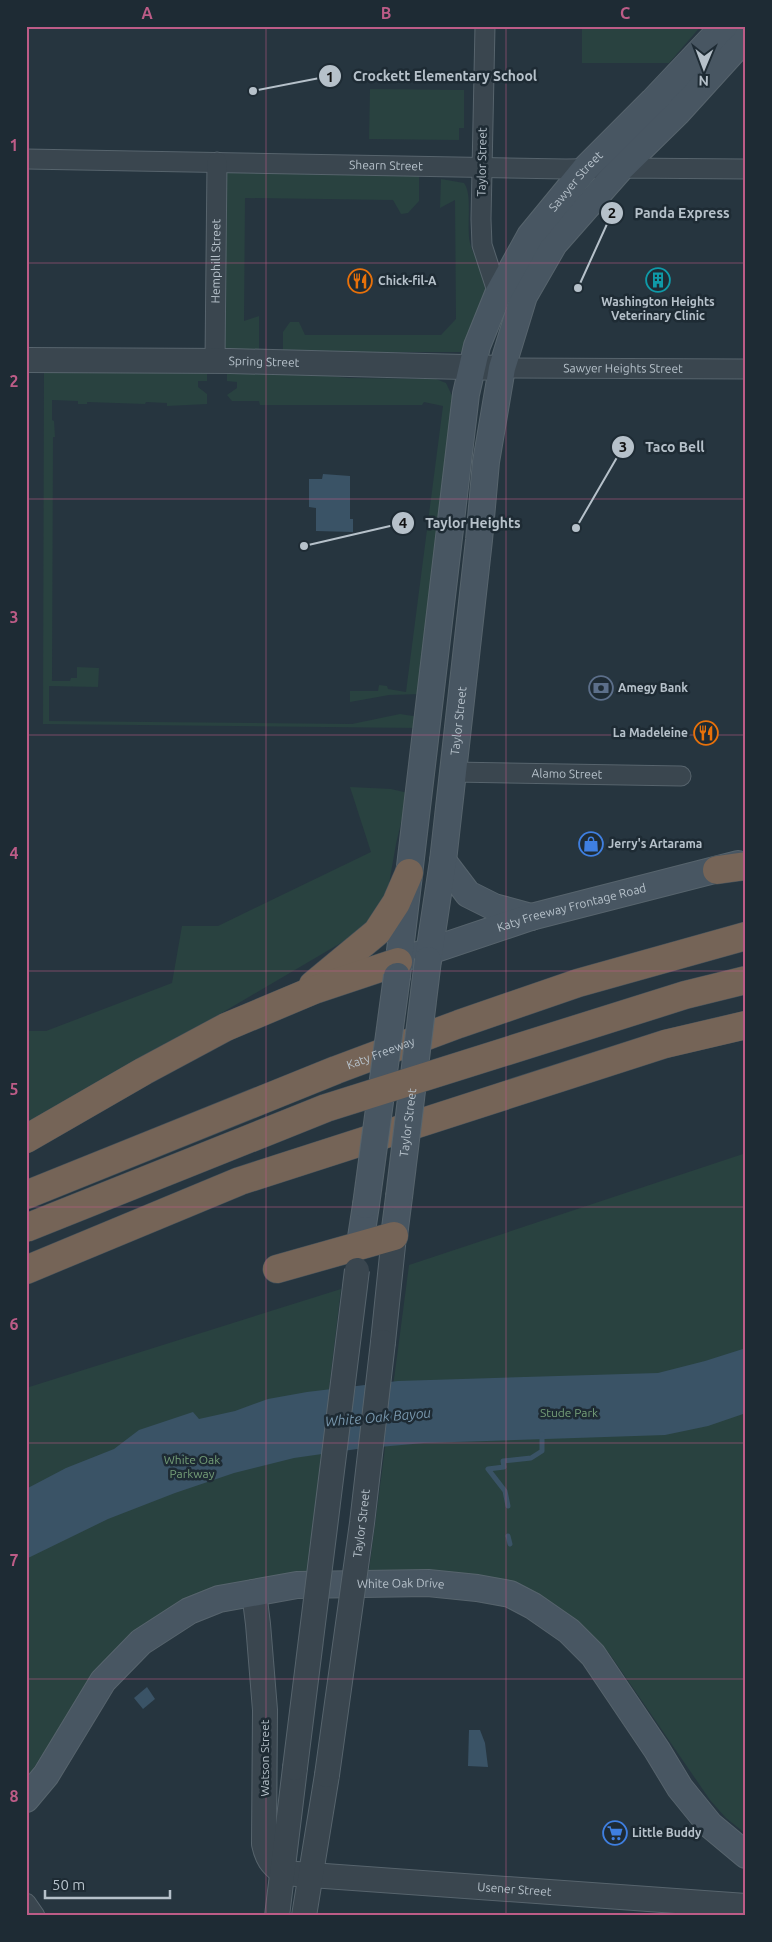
<svg xmlns="http://www.w3.org/2000/svg" width="772" height="1942" font-family="Ubuntu,sans-serif">
  <style>
    .green { fill: #294240 }
    .water { fill: #3a5366 }
    .lines { fill: none; stroke-linecap: round; stroke-linejoin: round }
    .stream { stroke: #3a5366; stroke-width: 5 }
    .minor-casing { stroke: #57646d; stroke-width: 21 }
    .tertiary-casing { stroke: #57646d; stroke-width: 26 }
    .secondary-casing { stroke: #57646d; stroke-width: 28 }
    .motorway-casing { stroke: #44515a; stroke-width: 29 }
    .minor { stroke: #3a464f; stroke-width: 19 }
    .tertiary { stroke: #3a464f; stroke-width: 24 }
    .secondary { stroke: #485662; stroke-width: 26 }
    .motorway { stroke: #756457; stroke-width: 28 }
    .tertiary-bridge-casing { stroke: #57646d; stroke-width: 26; stroke-linecap: butt }
    .secondary-bridge-casing { stroke: #57646d; stroke-width: 28; stroke-linecap: butt }
    .motorway-bridge-casing { stroke: #44515a; stroke-width: 29; stroke-linecap: butt }
    .tertiary-bridge { stroke: #3a464f; stroke-width: 24 }
    .secondary-bridge { stroke: #485662; stroke-width: 26 }
    .motorway-bridge { stroke: #756457; stroke-width: 28 }
    .grid { fill: none; stroke: #bd5c87; stroke-width: 1; stroke-opacity: 0.55 }
    .labels { text-anchor: middle; stroke-width: 5; stroke-linejoin: round; paint-order: stroke }
    .street-label { font-size: 12px; fill: #b6c1ca; stroke: #1e2b34 }
    .poi-label { font-size: 12px; font-weight: bold; fill: #b6c1ca; stroke: #1e2b34; text-anchor: start }
    .park-label { font-size: 12px; fill: #759f78; stroke: #1e2b34 }
    .water-label { font-size: 14px; font-style: italic; fill: #7796ac; stroke: #1e2b34 }
    .leader { fill: none; stroke: #b6c1ca; stroke-width: 2 }
    .callout-dot { fill: #b6c1ca; stroke: #1e2b34; stroke-width: 2 }
    .mark-label { font-size: 15px; text-anchor: middle; font-weight: bold; fill: #111 }
    .callout-label { font-size: 14px; text-anchor: middle; font-weight: bold; fill: #b6c1ca; stroke: #1e2b34; stroke-width: 5; stroke-linejoin: round; paint-order: stroke }
    .neatline { fill: none; stroke: #bd5c87; stroke-width: 2 }
    .grid-label { font-size: 16px; text-anchor: middle; font-weight: bold; fill: #bd5c87 }
  </style>
  <rect width="100%" height="100%" fill="#26353f"/>
  <g class="green">
    <path d="M 582,26 L 701,26 L 669,63 L 582,63 Z"/>
    <path d="M 370,89 L 464,90 L 464,128 L 459,128 L 459,140 L 369,139 Z"/>
    <path d="M 224,170 L 419,174 L 419,201 L 408,213 L 401,214 L 393,200 L 245,198 L 244,321 L 259,316 L 259,352 L 222,352 Z"/>
    <path d="M 441,179 L 464,183 C 473,195 466,225 470,243 C 474,259 489,277 489,294 C 488,304 472,340 467,352 L 283,352 L 283,332 L 290,322 L 299,322 L 305,335 L 441,335 L 456,319 L 455,200 L 440,208 Z"/>
    <path d="M 44,368 L 207,368 L 207,381 L 198,381 L 198,387 L 207,394 L 207,404 L 167,406 L 167,403 L 146,402 L 145,404 L 87,402 L 87,404 L 78,404 L 78,401 L 52,400 L 52,420 L 54,421 L 55,437 L 53,437 L 52,681 L 70,681 L 71,678 L 77,678 L 77,667 L 99,668 L 98,687 L 49,686 L 49,721 L 352,724 L 400,714 L 420,717 L 419,728 L 43,724 Z"/>
    <path d="M 227,368 L 267,369 L 348,378 L 436,379 L 446,383 L 457,406 L 421,694 L 389,695 L 350,702 L 350,691 L 378,691 L 379,685 L 387,686 L 388,689 L 406,692 L 443,406 L 424,402 L 422,405 L 260,405 L 259,401 L 232,401 L 227,395 L 237,388 L 237,382 L 227,381 Z"/>
    <path d="M 350,787 L 391,789 L 408,793 L 396,844 L 387,895 L 368,927 L 26,1128 L 26,1031 L 46,1031 L 172,983 L 182,926 L 218,926 L 371,852 Z"/>
    <path d="M 746,1153 L 746,1834 L 726,1818 L 710,1800 L 609,1653 L 562,1610 L 547,1601 L 479,1575 L 427,1570 L 369,1570 L 409,1265 Z"/>
    <path d="M 341,1289 L 307,1573 L 211,1591 L 155,1618 L 96,1673 L 31,1772 L 26,1776 L 26,1388 Z"/>
  </g>
  <g class="water">
    <path d="M 323,474 L 350,476 L 350,519 L 353,519 L 353,532 L 316,531 L 316,508 L 309,507 L 309,479 L 322,479 Z"/>
    <path d="M 746,1348 L 746,1413 L 708,1426 L 665,1435 L 424,1443 L 357,1449 L 294,1458 L 234,1473 L 175,1493 L 108,1519 L 26,1559 L 26,1489 L 66,1468 L 114,1449 L 139,1430 L 193,1412 L 199,1419 L 235,1411 L 268,1399 L 307,1392 L 398,1381 L 658,1373 L 705,1361 Z"/>
    <path d="M 147,1687 L 155,1699 L 143,1709 L 134,1698 Z"/>
    <path d="M 469,1730 L 480,1730 L 485,1743 L 488,1767 L 468,1766 Z"/>
  </g>
  <g class="lines">
    <g class="stream">
      <path d="M 508,1506 L 505,1491 L 488,1469 L 504,1467 L 503,1461 L 531,1458 L 542,1451 L 542,1434"/>
      <path d="M 508,1536 L 510,1544"/>
    </g>
    <g class="minor-casing">
      <g id="minor">
        <path d="M 485,26 L 481,219 L 482,245 L 498,294"/>
        <path id="s1" d="M 26,159 L 566,169 L 621,168 L 746,169"/>
        <path id="s2" d="M 215,361 L 217,162"/>
        <path id="s3" d="M 502,368 L 746,369"/>
        <path id="s4" d="M 453,772 L 681,776"/>
        <path d="M 26,1903 L 35,1916"/>
      </g>
    </g>
    <g class="tertiary-casing">
      <g id="tertiary">
        <path id="s5" d="M 26,360 L 230,361 L 502,368"/>
        <path d="M 383,1342 L 394,1236"/>
        <path d="M 254,1592 L 258,1624 L 265,1710 L 264,1844 C 267,1858 271,1864 283,1873"/>
        <path id="s6" d="M 283,1873 L 746,1906"/>
        <path d="M 277,1916 L 295,1768"/>
        <path d="M 304,1916 L 327,1775"/>
      </g>
    </g>
    <g class="secondary-casing">
      <g id="secondary">
        <path d="M 443,861 L 468,894 L 494,907 L 531,917"/>
        <path id="s7" d="M 415,956 L 531,917 L 738,864"/>
        <path id="s8" d="M 428,960 L 443,861 L 479,540 L 486,462 L 502,368 L 524,296 L 554,244 L 621,168 L 677,113 L 746,37"/>
        <path id="s9" d="M 397,976 L 466,394 L 477,346 L 498,294 L 530,236 L 585,169 L 653,101 L 724,26"/>
        <path d="M 394,1236 L 399,1197"/>
        <path d="M 360,1244 L 366,1205"/>
        <path id="s10" d="M 26,1799 L 46,1775 L 103,1681 L 141,1642 L 189,1611 L 219,1599 L 297,1585 L 428,1583 L 477,1588 L 510,1594 L 533,1606 L 569,1631 L 593,1655 L 657,1750 L 680,1788 L 710,1825 L 746,1855"/>
      </g>
    </g>
    <g class="motorway-casing">
      <g id="motorway">
        <path d="M 717,870 L 746,866"/>
        <path d="M 313,985 L 377,932 L 396,903 L 409,873"/>
        <path d="M 26,1139 L 144,1071 L 226,1027 L 314,990 L 398,962"/>
        <path id="s11" d="M 26,1195 L 336,1070 L 459,1024 L 578,983 L 746,936"/>
        <path d="M 277,1269 L 394,1236"/>
        <path d="M 26,1270 L 240,1181 L 665,1044 L 746,1025"/>
      </g>
    </g>
    <use href="#minor" class="minor"/>
    <use href="#tertiary" class="tertiary"/>
    <use href="#secondary" class="secondary"/>
    <use href="#motorway" class="motorway"/>
    <g class="tertiary-bridge-casing">
      <g id="tertiary-bridge">
        <path d="M 295,1768 L 357,1270"/>
        <path id="s12" d="M 327,1775 L 362,1523 L 383,1342"/>
      </g>
    </g>
    <g class="secondary-bridge-casing">
      <g id="secondary-bridge">
        <path id="s13" d="M 399,1197 L 428,960"/>
        <path d="M 366,1205 L 397,976"/>
      </g>
    </g>
    <g class="motorway-bridge-casing">
      <path id="motorway-bridge" d="M 26,1228 L 326,1108 L 685,995 L 746,980"/>
    </g>
    <use href="#tertiary-bridge" class="tertiary-bridge"/>
    <use href="#secondary-bridge" class="secondary-bridge"/>
    <use href="#motorway-bridge" class="motorway-bridge"/>
  </g>
  <path class="grid" d="M 266,26 L 266,1916M 506,26 L 506,1916M 26,263 L 746,263M 26,499 L 746,499M 26,735 L 746,735M 26,971 L 746,971M 26,1207 L 746,1207M 26,1443 L 746,1443M 26,1679 L 746,1679"/>
  <defs>
    <g id="building-ring" transform="scale(1.25)"><circle r="9.5" fill="#1e2b34" stroke="#0f9aa8" stroke-width="1.5"/><path d="M-4-6H4V6H1V3H-1V6H-4ZM-2.5-4.3h1.7v1.8h-1.7ZM.8-4.3h1.7v1.8H.8ZM-2.5-1h1.7V.8h-1.7ZM.8-1h1.7V.8H.8Z" fill="#0f9aa8"/></g>
    <g id="restaurant-ring" transform="scale(1.25)"><circle r="9.5" fill="#1e2b34" stroke="#e8710a" stroke-width="1.5"/><path d="M-5-6h1v4h1v-4h1v4h1v-4h1v5L-1.5 .5V6h-2V.5L-5-1ZM5-6V6H3V1.5H1.5Q1.5-4 5-6Z" fill="#e8710a"/></g>
    <g id="bank-ring" transform="scale(1.25)"><circle r="9.5" fill="#1e2b34" stroke="#5c6f8a" stroke-width="1.5"/><path d="M-6-4H6V4H-6ZM0-2.3a2.3 2.3 0 1 0 0 4.6a2.3 2.3 0 1 0 0-4.6Z" fill="#5c6f8a"/></g>
    <g id="shop-ring" transform="scale(1.25)"><circle r="9.5" fill="#1e2b34" stroke="#3f7fe0" stroke-width="1.5"/><path d="M-5-2.5h2.3a2.7 3.5 0 0 1 5.4 0H5L5.5 6h-11ZM-1.5-2.5h3a1.5 2.3 0 0 0-3 0Z" fill="#3f7fe0"/></g>
    <g id="supermarket-ring" transform="scale(1.25)"><circle r="9.5" fill="#1e2b34" stroke="#3f7fe0" stroke-width="1.5"/><path d="M-6-5.5h2.5l.6 2H6L4.5 2H-2.5L-4.4-4H-6ZM-1.5 3.2a1.3 1.3 0 1 0 .1 0ZM3 3.2a1.3 1.3 0 1 0 .1 0Z" fill="#3f7fe0"/></g>
  </defs>
  <g fill-rule="evenodd">
    <use href="#building-ring" x="658" y="280"/>
    <use href="#restaurant-ring" x="360" y="281"/>
    <use href="#bank-ring" x="601" y="688"/>
    <use href="#restaurant-ring" x="706" y="733"/>
    <use href="#shop-ring" x="591" y="844"/>
    <use href="#supermarket-ring" x="615" y="1833"/>
  </g>
  <g class="labels">
    <g class="street-label">
      <text transform="translate(482 162) rotate(-89)" y="4">Taylor Street</text>
      <text dy="4" stroke="none"><textPath href="#s1" startOffset="360">Shearn Street</textPath></text>
      <text dy="4" stroke="none"><textPath href="#s9" startOffset="829">Sawyer Street</textPath></text>
      <text dy="4" stroke="none"><textPath href="#s2" startOffset="100">Hemphill Street</textPath></text>
      <text dy="4" stroke="none"><textPath href="#s5" startOffset="238">Spring Street</textPath></text>
      <text dy="4" stroke="none"><textPath href="#s3" startOffset="121">Sawyer Heights Street</textPath></text>
      <text dy="4" stroke="none"><textPath href="#s8" startOffset="241">Taylor Street</textPath></text>
      <text dy="4" stroke="none"><textPath href="#s4" startOffset="114">Alamo Street</textPath></text>
      <text dy="4" stroke="none"><textPath href="#s7" startOffset="164">Katy Freeway Frontage Road</textPath></text>
      <text dy="4" stroke="none"><textPath href="#s11" startOffset="382">Katy Freeway</textPath></text>
      <text dy="4" stroke="none"><textPath href="#s13" startOffset="75">Taylor Street</textPath></text>
      <text dy="4" stroke="none"><textPath href="#s12" startOffset="254">Taylor Street</textPath></text>
      <text dy="4" stroke="none"><textPath href="#s10" startOffset="468">White Oak Drive</textPath></text>
      <text transform="translate(265 1758) rotate(-90)" y="4">Watson Street</text>
      <text dy="4" stroke="none"><textPath href="#s6" startOffset="232">Usener Street</textPath></text>
    </g>
    <g class="poi-label">
      <text x="378" y="285">Chick-fil-A</text>
      <text x="658" y="306" text-anchor="middle">Washington Heights<tspan x="658" dy="14">Veterinary Clinic</tspan></text>
      <text x="618" y="692">Amegy Bank</text>
      <text x="688" y="737" text-anchor="end">La Madeleine</text>
      <text x="608" y="848">Jerry's Artarama</text>
      <text x="632" y="1837">Little Buddy</text>
    </g>
    <g class="park-label">
      <text x="569" y="1417">Stude Park</text>
      <text x="192" y="1464">White Oak<tspan x="192" dy="14">Parkway</tspan></text>
    </g>
    <g class="water-label">
      <text transform="translate(378 1417) rotate(-5)" y="5">White Oak Bayou</text>
    </g>
  </g>
  <path class="leader" d="M253 91L330 76M578 288L612 213M576 528L623 447M304 546L403 523"/>
  <g class="callout-dot">
    <circle cx="253" cy="91" r="5"/>
    <circle cx="578" cy="288" r="5"/>
    <circle cx="576" cy="528" r="5"/>
    <circle cx="304" cy="546" r="5"/>
    <circle cx="330" cy="76" r="12"/>
    <circle cx="612" cy="213" r="12"/>
    <circle cx="623" cy="447" r="12"/>
    <circle cx="403" cy="523" r="12"/>
  </g>
  <g class="mark-label">
    <text x="330" y="82">1</text>
    <text x="612" y="218">2</text>
    <text x="623" y="452">3</text>
    <text x="403" y="528">4</text>
  </g>
  <g class="callout-label">
    <text x="445" y="81">Crockett Elementary School</text>
    <text x="682" y="218">Panda Express</text>
    <text x="675" y="452">Taco Bell</text>
    <text x="473" y="528">Taylor Heights</text>
  </g>
  <rect width="772" height="1942" fill="none" stroke="#1e2b34" stroke-width="55"/>
  <g transform="translate(704 68) rotate(181)" stroke="#1e2b34" stroke-width="4" paint-order="stroke">
  <path d="M0-4L9 19L0 12L-9 19Z" fill="#b6c1ca"/>
  <text y="-8" font-size="14" font-weight="bold" text-anchor="middle" fill="#b6c1ca">N</text>
  </g>
  <path d="M45 1890v8h125v-8" fill="none" stroke="#b6c1ca" stroke-width="2.5"/>
  <text x="52" y="1890" font-size="15" fill="#b6c1ca" stroke="#1e2b34" stroke-width="4" paint-order="stroke">50 m</text>
  <rect x="28" y="28" width="716" height="1886" class="neatline"/>
  <g class="grid-label">
    <text x="147" y="19">A</text>
    <text x="386" y="19">B</text>
    <text x="625" y="19">C</text>
    <text x="14" y="151">1</text>
    <text x="14" y="387">2</text>
    <text x="14" y="623">3</text>
    <text x="14" y="859">4</text>
    <text x="14" y="1095">5</text>
    <text x="14" y="1330">6</text>
    <text x="14" y="1566">7</text>
    <text x="14" y="1802">8</text>
  </g>
</svg>
